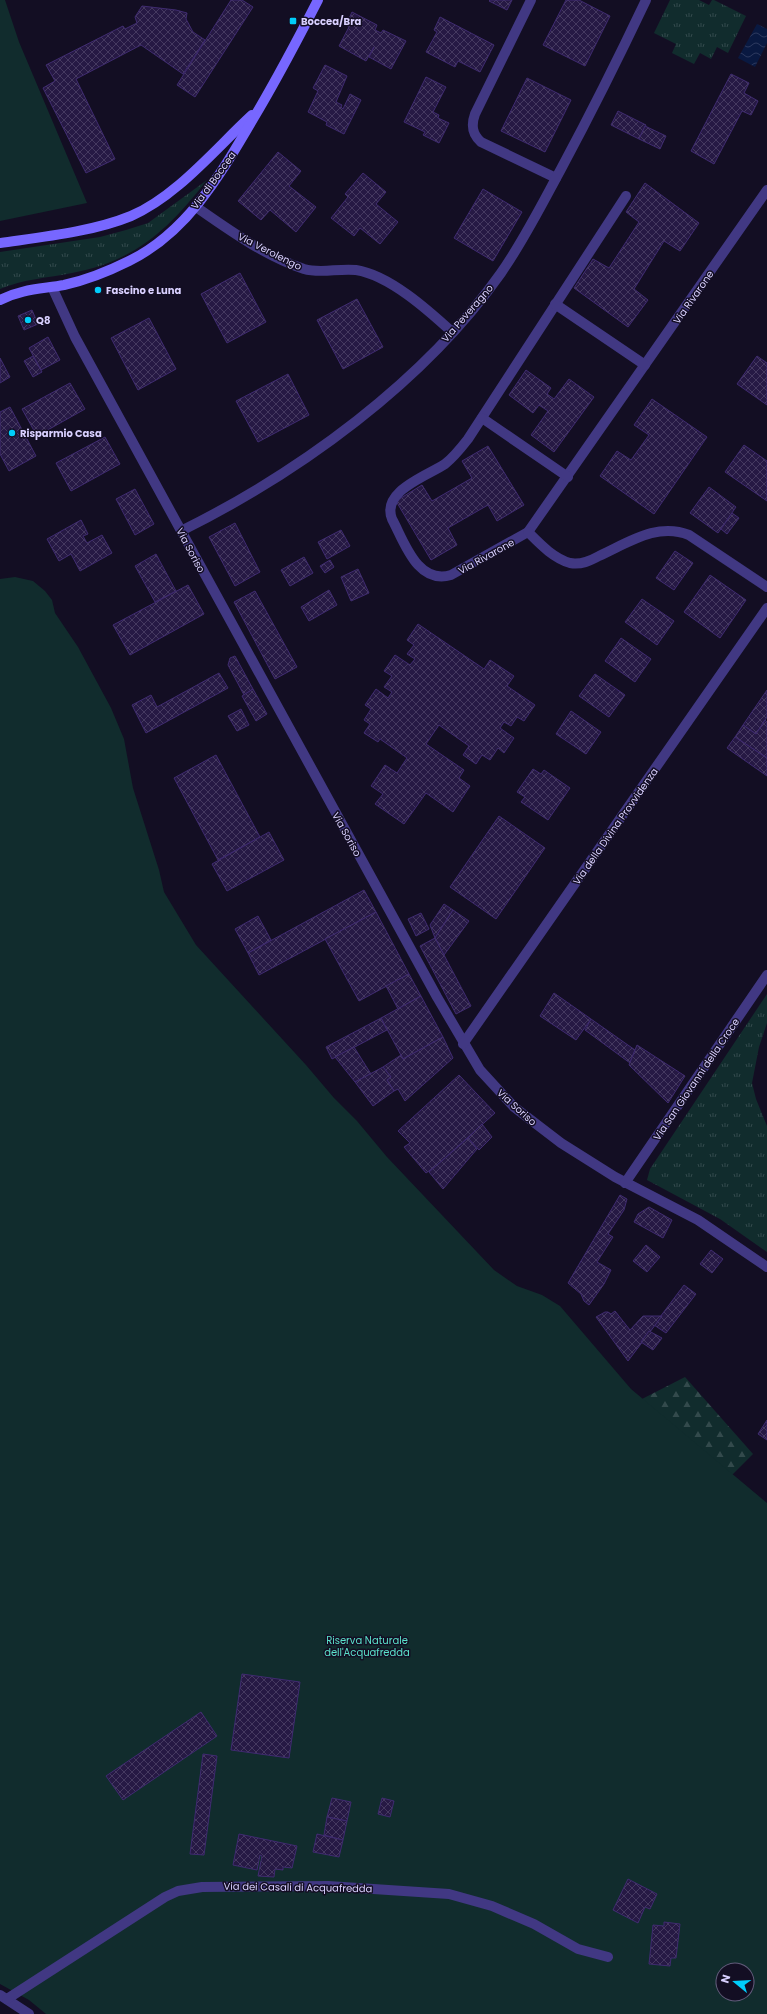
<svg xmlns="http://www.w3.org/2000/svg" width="767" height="2014" font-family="Poppins,sans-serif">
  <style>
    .grass { fill: url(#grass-tufts) }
    .forest { fill: url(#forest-firs) }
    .park { fill: #112c2d; fill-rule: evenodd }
    .water { fill: url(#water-waves) }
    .building { fill: url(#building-cross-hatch); stroke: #3f2b70 }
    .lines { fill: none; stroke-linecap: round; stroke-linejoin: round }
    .street { stroke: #413883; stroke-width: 10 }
    .secondary { stroke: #7767ff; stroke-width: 10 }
    .poi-dot { fill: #00cdfb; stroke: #130e23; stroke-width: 1.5 }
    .labels { text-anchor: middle; stroke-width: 3; stroke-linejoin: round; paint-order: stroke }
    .poi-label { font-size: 10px; font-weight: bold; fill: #d9d0ff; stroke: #130e23; text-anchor: start }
    .street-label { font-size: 10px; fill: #d9d0ff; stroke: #130e23 }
    .park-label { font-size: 10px; fill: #5ae0ca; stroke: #130e23 }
  </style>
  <defs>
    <pattern id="grass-tufts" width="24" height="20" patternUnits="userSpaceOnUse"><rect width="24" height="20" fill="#112c2d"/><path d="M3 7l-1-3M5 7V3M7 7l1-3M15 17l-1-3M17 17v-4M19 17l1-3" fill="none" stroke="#334a4c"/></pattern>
    <pattern id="forest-firs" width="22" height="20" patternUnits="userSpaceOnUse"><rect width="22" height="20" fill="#112c2d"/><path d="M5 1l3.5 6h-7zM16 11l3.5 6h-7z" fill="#334a4c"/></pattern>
    <pattern id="water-waves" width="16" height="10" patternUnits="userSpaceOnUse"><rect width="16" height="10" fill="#091941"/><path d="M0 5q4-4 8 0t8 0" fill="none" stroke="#2c395e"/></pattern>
    <pattern id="building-cross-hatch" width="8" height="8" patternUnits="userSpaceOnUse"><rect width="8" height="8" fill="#261944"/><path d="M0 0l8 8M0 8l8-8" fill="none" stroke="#453960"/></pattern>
  </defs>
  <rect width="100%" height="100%" fill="#130e23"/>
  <g class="grass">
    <path d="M 670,0 L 699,0 L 709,5 L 712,0 L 714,0 L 746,16 L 728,53 L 717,47 L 711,59 L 700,53 L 694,64 L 672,53 L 676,44 L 654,33 Z"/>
    <path d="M 207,180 C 168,230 135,261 72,273 C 48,278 23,279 0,289 L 0,252 L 100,237 L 126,230 L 148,223 Z"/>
    <path d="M 767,994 L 767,1023 L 759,1047 L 752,1083 L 756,1099 L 767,1126 L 767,1252 L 720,1219 L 647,1180 L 650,1169 Z"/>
  </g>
  <path class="forest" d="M 685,1377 L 753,1454 L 725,1482 L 640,1400 Z"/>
  <g class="park">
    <path d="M 0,0 L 5,0 L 19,42 L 87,203 L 0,221 Z"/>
    <path d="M 15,577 L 33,581 L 45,591 L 52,600 L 55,613 L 78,647 L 111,708 L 124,739 L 133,788 L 159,870 L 164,892 L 196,945 L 306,1065 L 334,1098 L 357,1121 L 387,1157 L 494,1270 L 517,1286 L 542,1295 L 560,1306 L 631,1389 L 767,1503 L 767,2014 L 46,2014 L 29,2000 L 0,1984 L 0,579 ZM 723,1970 L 747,1970 L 747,1994 L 723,1994 Z"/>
  </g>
  <path class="water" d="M 757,24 L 767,29 L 767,43 L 755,67 L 738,58 Z"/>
  <g class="building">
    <path d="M 231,0 L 242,0 L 253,7 L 195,97 L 177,85 Z"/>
    <path d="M 490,0 L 512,0 L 507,10 L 489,1 Z"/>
    <path d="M 566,0 L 579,0 L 610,16 L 585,66 L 543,45 Z"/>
    <path d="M 142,6 L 176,10 L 187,13 L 186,19 L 193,32 L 205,40 L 183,74 L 141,45 L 76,79 L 115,159 L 86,173 L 43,88 L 55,81 L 46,65 L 123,26 L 125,29 L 137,23 L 135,17 Z"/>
    <path d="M 352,12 L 377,25 L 375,30 L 381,33 L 383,30 L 406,41 L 391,69 L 369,57 L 374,47 L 366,61 L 339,46 L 349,27 L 346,25 Z"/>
    <path d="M 440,17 L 494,45 L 480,72 L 458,61 L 455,67 L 426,52 L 437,32 L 434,30 Z"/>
    <path d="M 325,65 L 347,76 L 336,102 L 342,105 L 341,107 L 343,109 L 350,94 L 361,100 L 344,134 L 326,125 L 327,122 L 308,112 L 318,91 L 313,88 Z"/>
    <path d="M 731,74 L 749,83 L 744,93 L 758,101 L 751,115 L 742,111 L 714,164 L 691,151 Z"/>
    <path d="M 426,77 L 446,87 L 433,112 L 439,115 L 438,118 L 449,123 L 439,143 L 423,135 L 425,132 L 404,122 Z"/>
    <path d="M 527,78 L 571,100 L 545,152 L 501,131 Z"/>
    <path d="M 618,111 L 646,125 L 639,139 L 611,125 Z"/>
    <path d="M 645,126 L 666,136 L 660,149 L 639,139 Z"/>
    <path d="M 278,152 L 301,171 L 289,186 L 316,207 L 296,232 L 270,210 L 261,220 L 238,201 Z"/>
    <path d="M 363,173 L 386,192 L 376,204 L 398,222 L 380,244 L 360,228 L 354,236 L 331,218 L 348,197 L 345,194 Z"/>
    <path d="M 645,183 L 699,223 L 680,251 L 664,241 L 634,289 L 648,300 L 628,327 L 574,288 L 593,259 L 609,268 L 639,222 L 626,212 Z"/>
    <path d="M 483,189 L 522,212 L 493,261 L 454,238 Z"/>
    <path d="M 240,273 L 266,322 L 227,343 L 201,294 Z"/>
    <path d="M 357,299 L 383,347 L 343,369 L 317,320 Z"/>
    <path d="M 32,310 L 38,324 L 24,330 L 18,316 Z"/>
    <path d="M 149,318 L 176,369 L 138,390 L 111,338 Z"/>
    <path d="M 48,337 L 60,360 L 41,370 L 29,348 Z"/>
    <path d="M 33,356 L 42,372 L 33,377 L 24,361 Z"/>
    <path d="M 757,356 L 767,363 L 767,405 L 737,384 Z"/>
    <path d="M 0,358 L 10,377 L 0,383 Z"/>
    <path d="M 526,370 L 551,388 L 547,394 L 554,399 L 569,379 L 594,397 L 554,452 L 531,435 L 548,411 L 539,405 L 533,413 L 509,395 Z"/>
    <path d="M 288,374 L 309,415 L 258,442 L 236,401 Z"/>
    <path d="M 70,383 L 85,409 L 37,436 L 22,409 Z"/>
    <path d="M 652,399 L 707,437 L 654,514 L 600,476 L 617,451 L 631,460 L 649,435 L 634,425 Z"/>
    <path d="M 10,407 L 36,456 L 9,471 L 0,454 L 0,412 Z"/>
    <path d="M 105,437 L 120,464 L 71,491 L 56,463 Z"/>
    <path d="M 744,445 L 767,461 L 767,501 L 725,472 Z"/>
    <path d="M 488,446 L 524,505 L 497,521 L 488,505 L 448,528 L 457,545 L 431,560 L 396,501 L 422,485 L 432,501 L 472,478 L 462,461 Z"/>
    <path d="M 709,487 L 736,507 L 718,533 L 690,513 Z"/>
    <path d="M 135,489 L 154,524 L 135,535 L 116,499 Z"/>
    <path d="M 732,513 L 739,518 L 727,534 L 721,529 Z"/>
    <path d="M 81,520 L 88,534 L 83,536 L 87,543 L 102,535 L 112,553 L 80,571 L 71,554 L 59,561 L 47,539 Z"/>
    <path d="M 235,523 L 260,572 L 235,586 L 209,537 Z"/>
    <path d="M 341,530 L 350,546 L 327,559 L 318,542 Z"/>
    <path d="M 675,551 L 693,563 L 674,590 L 656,578 Z"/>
    <path d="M 156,554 L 176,591 L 155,602 L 135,566 Z"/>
    <path d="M 304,557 L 313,573 L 290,586 L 281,570 Z"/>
    <path d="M 330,560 L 334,567 L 325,573 L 320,566 Z"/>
    <path d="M 358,569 L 369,593 L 351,601 L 341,577 Z"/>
    <path d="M 710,575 L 746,600 L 720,638 L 684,612 Z"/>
    <path d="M 188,585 L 204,614 L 130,655 L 113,625 Z"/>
    <path d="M 329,590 L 337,605 L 309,621 L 301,607 Z"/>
    <path d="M 255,591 L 297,667 L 275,679 L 234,602 Z"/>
    <path d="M 642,599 L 674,621 L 657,645 L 625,622 Z"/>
    <path d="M 418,624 L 484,669 L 490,660 L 514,676 L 507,686 L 535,705 L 524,721 L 517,717 L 511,726 L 504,722 L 500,728 L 514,738 L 504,753 L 498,748 L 490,760 L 482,755 L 476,764 L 463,755 L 469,746 L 439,725 L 426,744 L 464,770 L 459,778 L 470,786 L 453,812 L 426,793 L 404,824 L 375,804 L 383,794 L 371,786 L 385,765 L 397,773 L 407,758 L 380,739 L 378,742 L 364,733 L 370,724 L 364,720 L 371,709 L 365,705 L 376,689 L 388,698 L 392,692 L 384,687 L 392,676 L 384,671 L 395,655 L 410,665 L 415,659 L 407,654 L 414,645 L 407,640 Z"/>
    <path d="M 621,638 L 651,659 L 635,682 L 605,661 Z"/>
    <path d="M 235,656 L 253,689 L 244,695 L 228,665 L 230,658 Z"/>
    <path d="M 219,673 L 228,688 L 146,733 L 132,705 L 151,695 L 157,707 Z"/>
    <path d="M 595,674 L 625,695 L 609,717 L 579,696 Z"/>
    <path d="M 253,689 L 267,714 L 256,721 L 242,696 Z"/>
    <path d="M 767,690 L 767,717 L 756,734 L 743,725 Z"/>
    <path d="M 241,709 L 249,725 L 237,731 L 228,716 Z"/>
    <path d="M 571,711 L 601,732 L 586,754 L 556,734 Z"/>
    <path d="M 765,720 L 767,722 L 767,758 L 735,737 L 743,725 L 756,734 Z"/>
    <path d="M 735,737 L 767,758 L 767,776 L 727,748 Z"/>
    <path d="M 216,755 L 260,837 L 218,860 L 174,778 Z"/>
    <path d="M 533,769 L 541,774 L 544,770 L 570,788 L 548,820 L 521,802 L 525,797 L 517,792 Z"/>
    <path d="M 499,816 L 545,848 L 496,919 L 450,887 Z"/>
    <path d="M 269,832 L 284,860 L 227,891 L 212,864 Z"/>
    <path d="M 364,890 L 376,912 L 259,975 L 248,953 Z"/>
    <path d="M 444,904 L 453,910 L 435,938 L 430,925 Z"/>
    <path d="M 453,910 L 469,921 L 444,955 L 435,938 Z"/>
    <path d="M 376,912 L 409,974 L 359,1001 L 325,939 Z"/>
    <path d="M 421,913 L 429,929 L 416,936 L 408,919 Z"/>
    <path d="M 258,916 L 271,940 L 248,953 L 235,929 Z"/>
    <path d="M 435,938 L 471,1006 L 456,1014 L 420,946 Z"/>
    <path d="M 409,974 L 421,996 L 398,1009 L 386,986 Z"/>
    <path d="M 554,993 L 591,1019 L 576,1040 L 540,1016 Z"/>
    <path d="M 421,996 L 443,1037 L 403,1059 L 381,1018 Z"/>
    <path d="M 381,1018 L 387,1030 L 332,1059 L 326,1047 Z"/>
    <path d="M 591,1019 L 635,1050 L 630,1063 L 585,1030 Z"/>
    <path d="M 443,1037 L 453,1058 L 405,1101 L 398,1089 L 394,1091 L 387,1080 L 391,1077 L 383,1067 L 401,1055 L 403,1059 Z"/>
    <path d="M 637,1045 L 685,1076 L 668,1103 L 629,1065 Z"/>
    <path d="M 354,1047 L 371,1074 L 355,1082 L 335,1057 Z"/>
    <path d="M 383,1067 L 391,1077 L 387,1080 L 394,1091 L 373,1106 L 355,1082 Z"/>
    <path d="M 459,1075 L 495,1113 L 436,1166 L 426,1173 L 404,1147 L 410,1143 L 398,1131 Z"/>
    <path d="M 482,1124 L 492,1137 L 479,1150 L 468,1138 Z"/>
    <path d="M 468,1138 L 477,1149 L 443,1189 L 429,1172 Z"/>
    <path d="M 620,1195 L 627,1199 L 624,1210 L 608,1234 L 613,1237 L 597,1262 L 611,1270 L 604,1284 L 589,1305 L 584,1301 L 581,1294 L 568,1283 Z"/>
    <path d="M 649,1207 L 672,1220 L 663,1238 L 634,1222 L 638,1214 Z"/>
    <path d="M 646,1245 L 660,1257 L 647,1272 L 633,1261 Z"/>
    <path d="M 711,1250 L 723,1259 L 712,1273 L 700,1264 Z"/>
    <path d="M 684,1285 L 696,1294 L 666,1333 L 654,1325 Z"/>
    <path d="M 615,1311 L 630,1330 L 643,1316 L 662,1316 L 628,1361 L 596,1317 L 605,1312 L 608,1312 L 611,1314 Z"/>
    <path d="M 649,1331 L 662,1338 L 653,1350 L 641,1342 Z"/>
    <path d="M 767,1420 L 767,1440 L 758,1434 Z"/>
    <path d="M 242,1674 L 300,1682 L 289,1758 L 231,1750 Z"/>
    <path d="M 201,1712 L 217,1736 L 123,1800 L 106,1776 Z"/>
    <path d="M 203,1754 L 217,1756 L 204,1855 L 190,1854 Z"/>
    <path d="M 332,1798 L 351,1802 L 347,1821 L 327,1817 Z"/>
    <path d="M 382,1798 L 394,1801 L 390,1817 L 378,1814 Z"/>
    <path d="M 327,1817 L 347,1821 L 343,1840 L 324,1835 Z"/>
    <path d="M 239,1834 L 297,1846 L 292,1868 L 283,1867 L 283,1870 L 275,1869 L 274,1877 L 258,1876 L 262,1856 L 260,1855 L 257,1870 L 233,1865 Z"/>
    <path d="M 317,1834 L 343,1840 L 339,1857 L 313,1852 Z"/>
    <path d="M 628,1879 L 657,1894 L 650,1909 L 645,1907 L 638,1923 L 613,1910 Z"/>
    <path d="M 664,1922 L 680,1924 L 676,1958 L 671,1958 L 670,1966 L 649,1964 L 653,1925 L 664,1926 Z"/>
  </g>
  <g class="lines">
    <g class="street">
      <path d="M 531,0 L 475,114 C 471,125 472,134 481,142 L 556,178"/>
      <path d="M 626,196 L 468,439 C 461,448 454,457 445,464 C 427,476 381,491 392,519 C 404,541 417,585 451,575 L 528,532 L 767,190"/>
      <path d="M 196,207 C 229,230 265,256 304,269 C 321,274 338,268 356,270 C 389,275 428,310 452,332"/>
      <path d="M 52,287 L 75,337 L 196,558 L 437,997 L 480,1070 L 514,1107 L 561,1143 L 615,1177 L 698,1220 L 767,1267"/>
      <path d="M 555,304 L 645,365"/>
      <path d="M 482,418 L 568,477"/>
      <path d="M 181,531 C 300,472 424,382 501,273 C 524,240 542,204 561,169 C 591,113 619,57 646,0"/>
      <path d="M 528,532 C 540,544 553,558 570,563 C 581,565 590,561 599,556 C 628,543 657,522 689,535 L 767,587"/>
      <path d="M 463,1044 L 767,608"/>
      <path d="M 625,1183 L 767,975"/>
      <path d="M 0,1995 L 29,2014"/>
      <path d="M 7,1999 L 165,1897 L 178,1891 L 202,1887 L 328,1886 L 449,1894 L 492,1906 L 534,1924 L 578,1949 L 608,1957"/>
    </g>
    <g class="secondary">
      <path d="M 0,243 C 42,237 92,232 131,216 C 177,196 215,149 252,115"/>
      <path d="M 0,300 C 21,289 42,289 64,285 C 87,280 109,271 129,261 C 192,230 225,166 259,109 C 280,73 299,37 318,0"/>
    </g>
  </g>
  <g class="poi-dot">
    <rect x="289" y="17" width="8" height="8" rx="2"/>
    <circle cx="98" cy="290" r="4"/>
    <circle cx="28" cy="320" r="4"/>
    <circle cx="12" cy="433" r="4"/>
  </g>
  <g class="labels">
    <g class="poi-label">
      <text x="301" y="25">Boccea/Bra</text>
      <text x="106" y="294">Fascino e Luna</text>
      <text x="36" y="324">Q8</text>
      <text x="20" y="437">Risparmio Casa</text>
    </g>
    <g class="street-label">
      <text transform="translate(213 180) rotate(-54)" y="4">Via di Boccea</text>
      <text transform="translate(270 251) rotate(27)" y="4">Via Verolengo</text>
      <text transform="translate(693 297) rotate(-55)" y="4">Via Rivarone</text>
      <text transform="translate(467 313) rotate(-49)" y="4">Via Peveragno</text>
      <text transform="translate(191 550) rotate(62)" y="4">Via Soriso</text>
      <text transform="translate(486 556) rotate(-29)" y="4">Via Rivarone</text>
      <text transform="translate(615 826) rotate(-55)" y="4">Via della Divina Provvidenza</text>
      <text transform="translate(347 834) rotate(61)" y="4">Via Soriso</text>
      <text transform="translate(696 1079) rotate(-56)" y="4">Via San Giovanni della Croce</text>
      <text transform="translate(517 1107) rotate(42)" y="4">Via Soriso</text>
      <text transform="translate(298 1887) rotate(1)" y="4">Via dei Casali di Acquafredda</text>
    </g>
    <g class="park-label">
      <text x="367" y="1644">Riserva Naturale<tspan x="367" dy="12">dell'Acquafredda</tspan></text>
    </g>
  </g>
  <g transform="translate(735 1982) rotate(288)"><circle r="19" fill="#130e23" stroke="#625c7b"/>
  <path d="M0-3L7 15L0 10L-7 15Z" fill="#00cdfb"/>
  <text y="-6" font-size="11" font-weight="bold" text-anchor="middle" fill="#d9d0ff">N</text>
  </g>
</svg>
